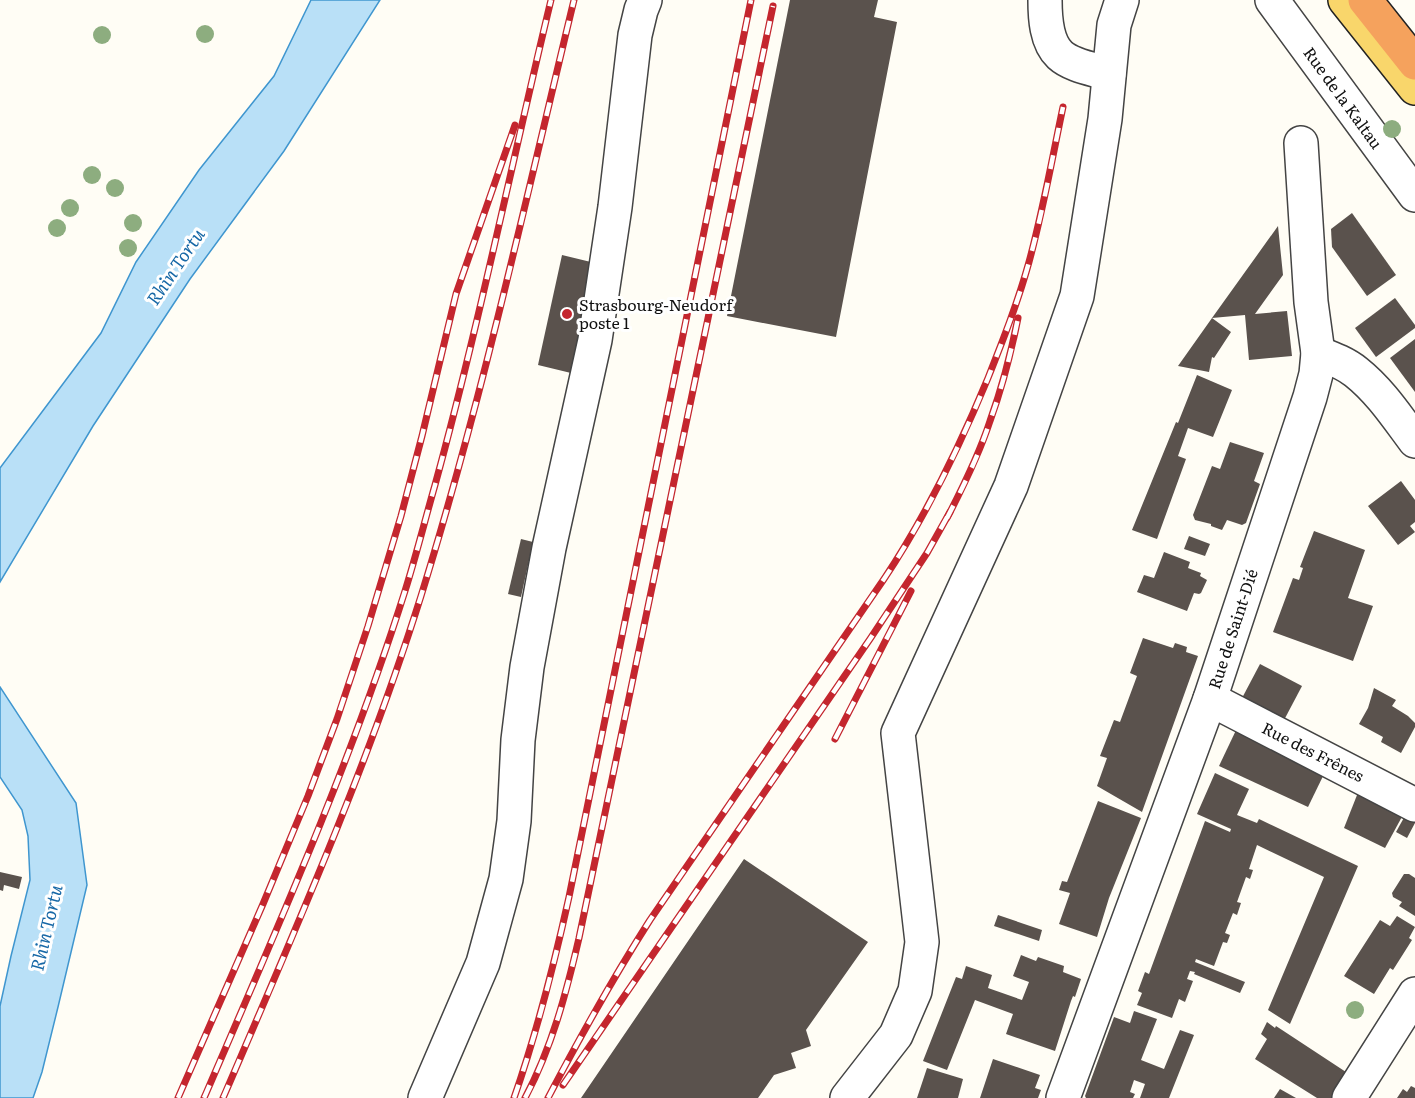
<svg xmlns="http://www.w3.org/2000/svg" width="1415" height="1098" font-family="Literata,serif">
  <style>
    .water { fill: #b9e0f7; stroke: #3f96cf; stroke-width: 1.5 }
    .building { fill: #5a524d }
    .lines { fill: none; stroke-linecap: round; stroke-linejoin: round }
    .minor-casing { stroke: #444; stroke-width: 36 }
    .major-casing { stroke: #222; stroke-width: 36 }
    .highway-casing { stroke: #222; stroke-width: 36 }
    .minor { stroke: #fff; stroke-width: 33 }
    .major { stroke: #f9d66b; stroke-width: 33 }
    .highway { stroke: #f5a25d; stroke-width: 33 }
    .rail-casing { stroke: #c4262e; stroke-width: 7 }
    .rail { stroke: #fff; stroke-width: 4.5; stroke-dasharray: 14; stroke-linecap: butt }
    .tree { fill: #8dad7f }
    .poi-dot { fill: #c4262e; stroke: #fff; stroke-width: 2 }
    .labels { text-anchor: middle; stroke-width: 6; stroke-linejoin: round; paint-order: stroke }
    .street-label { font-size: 16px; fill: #111; stroke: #fff }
    .poi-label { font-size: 16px; fill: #111; stroke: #fff; text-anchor: start }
    .water-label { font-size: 18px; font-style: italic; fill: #1768a6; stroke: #fff }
  </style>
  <rect width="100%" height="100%" fill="#fffdf5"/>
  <g class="water">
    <path d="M 311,0 L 380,0 L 284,151 L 190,279 L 93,426 L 0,582 L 0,468 L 101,333 L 136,262 L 199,170 L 274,76 Z"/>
    <path d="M 0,687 L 76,803 L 87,885 L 58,1007 L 42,1072 L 33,1098 L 0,1098 L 0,1006 L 11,956 L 30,880 L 28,836 L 22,810 L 0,777 Z"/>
  </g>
  <g class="building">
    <path d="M 790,0 L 878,0 L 874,17 L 897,22 L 836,337 L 727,316 Z"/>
    <path d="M 1352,213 L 1396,275 L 1367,296 L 1332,247 L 1331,229 Z"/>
    <path d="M 1278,226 L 1283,275 L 1255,314 L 1287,311 L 1292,356 L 1249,360 L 1245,315 L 1212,318 Z"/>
    <path d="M 562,255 L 595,263 L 571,373 L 538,365 Z"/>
    <path d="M 1395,298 L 1415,325 L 1415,328 L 1376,357 L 1355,328 Z"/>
    <path d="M 1212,318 L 1231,332 L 1214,358 L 1212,357 L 1209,372 L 1178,366 Z"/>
    <path d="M 1415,339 L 1415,392 L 1390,358 Z"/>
    <path d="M 1197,375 L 1232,390 L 1213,437 L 1188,428 L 1178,456 L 1186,459 L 1157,539 L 1132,530 L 1176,422 L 1178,423 Z"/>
    <path d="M 1230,442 L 1264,453 L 1254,481 L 1260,484 L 1246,523 L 1242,525 L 1227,520 L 1222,530 L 1211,526 L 1211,524 L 1195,520 L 1193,515 L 1212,466 L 1220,469 Z"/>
    <path d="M 1401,481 L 1415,500 L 1415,522 L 1410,526 L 1415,532 L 1398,545 L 1368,506 Z"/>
    <path d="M 1314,531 L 1365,550 L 1348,598 L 1373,606 L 1353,661 L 1273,632 L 1293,578 L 1299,580 L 1303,568 L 1300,567 Z"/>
    <path d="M 1189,536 L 1210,544 L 1205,556 L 1184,549 Z"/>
    <path d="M 521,539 L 533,542 L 521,597 L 508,594 Z"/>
    <path d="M 1164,552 L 1190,562 L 1188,568 L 1201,573 L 1200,576 L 1207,580 L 1201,593 L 1199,594 L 1194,593 L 1187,611 L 1137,592 L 1144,575 L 1154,578 Z"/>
    <path d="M 1143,638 L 1173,648 L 1175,643 L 1187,647 L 1186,652 L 1198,656 L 1142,812 L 1097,786 L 1107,758 L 1100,756 L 1114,720 L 1120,722 L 1137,676 L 1130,673 Z"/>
    <path d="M 1260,664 L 1302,686 L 1283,722 L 1241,700 Z"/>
    <path d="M 1374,688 L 1396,700 L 1392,706 L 1408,716 L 1415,723 L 1415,727 L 1401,753 L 1381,742 L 1383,737 L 1359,724 L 1368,708 Z"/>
    <path d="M 1238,726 L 1325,772 L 1308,807 L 1219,766 Z"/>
    <path d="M 1215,773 L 1249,789 L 1237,815 L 1257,823 L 1259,819 L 1358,866 L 1290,1024 L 1268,1010 L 1324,877 L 1257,845 L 1249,869 L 1253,870 L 1250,879 L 1246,877 L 1237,902 L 1241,903 L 1237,915 L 1233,913 L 1225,933 L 1230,935 L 1227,943 L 1223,942 L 1214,966 L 1196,959 L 1195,962 L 1245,982 L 1240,993 L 1194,974 L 1195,972 L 1190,971 L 1187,979 L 1193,981 L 1185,1002 L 1179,999 L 1172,1018 L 1137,1005 L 1142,993 L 1138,991 L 1145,972 L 1149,974 L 1205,821 L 1230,832 L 1231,829 L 1197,814 Z"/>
    <path d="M 1359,790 L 1404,813 L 1385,848 L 1344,828 Z"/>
    <path d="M 1098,801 L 1141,818 L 1109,898 L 1097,937 L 1059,924 L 1070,893 L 1059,890 L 1062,881 L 1067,882 Z"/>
    <path d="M 1406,814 L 1415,819 L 1415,823 L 1407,838 L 1396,832 Z"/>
    <path d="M 744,859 L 868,942 L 806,1030 L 811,1046 L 791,1053 L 796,1068 L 774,1075 L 758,1098 L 581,1098 Z"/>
    <path d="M 0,872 L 22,877 L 19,889 L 4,885 L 3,891 L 0,890 Z"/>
    <path d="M 1404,874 L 1409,874 L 1415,878 L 1415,916 L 1399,906 L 1402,902 L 1393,897 L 1392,893 Z"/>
    <path d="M 998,915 L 1042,930 L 1039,941 L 994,926 Z"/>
    <path d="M 1397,916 L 1415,927 L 1409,938 L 1412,940 L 1393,970 L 1390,968 L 1374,994 L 1344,976 L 1380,920 L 1390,926 Z"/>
    <path d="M 1021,955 L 1036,961 L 1038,957 L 1064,966 L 1063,972 L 1081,979 L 1075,997 L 1073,996 L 1071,1001 L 1055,1051 L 1006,1034 L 1013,1014 L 975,1000 L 947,1070 L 923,1061 L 956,977 L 962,979 L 966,966 L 992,975 L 988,988 L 1022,1000 L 1029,982 L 1013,976 Z"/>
    <path d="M 1134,1011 L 1157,1019 L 1141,1060 L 1164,1069 L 1180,1030 L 1194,1035 L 1169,1098 L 1140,1098 L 1145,1084 L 1134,1080 L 1130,1092 L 1135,1094 L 1133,1098 L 1086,1098 L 1085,1096 L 1114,1017 L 1130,1023 Z"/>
    <path d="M 1267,1022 L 1275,1028 L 1276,1026 L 1349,1074 L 1334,1098 L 1317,1098 L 1255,1059 L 1267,1039 L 1261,1034 Z"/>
    <path d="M 993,1059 L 1040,1075 L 1035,1088 L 1041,1090 L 1038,1098 L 980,1098 Z"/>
    <path d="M 927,1068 L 963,1079 L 958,1098 L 917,1098 Z"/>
    <path d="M 1411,1086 L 1415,1088 L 1415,1098 L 1397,1098 L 1403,1089 L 1407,1092 Z"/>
    <path d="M 1280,1089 L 1296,1098 L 1274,1098 Z"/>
  </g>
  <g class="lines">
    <g class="minor-casing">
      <g id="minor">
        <path d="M 1045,0 C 1045,17 1046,42 1060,55 C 1072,66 1094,69 1109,74"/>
        <path d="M 1272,0 L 1415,195"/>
        <path d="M 1318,353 C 1331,358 1345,363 1356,372 C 1380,391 1397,417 1415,441"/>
        <path d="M 1210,699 L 1415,805"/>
        <path d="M 425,1098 L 483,963 L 506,879 L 514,821 L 518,740 L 527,667 L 549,548 L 595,340 L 615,207 L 635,35 L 641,10 L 645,0"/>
        <path d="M 847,1098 L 896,1035 L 915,991 L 922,942 L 898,733 L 1011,486 L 1077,296 L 1105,119 L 1114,25 L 1122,0"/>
        <path d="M 1063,1098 L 1210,699 L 1310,397 L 1316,374 L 1318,353 L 1311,302 L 1301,143"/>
        <path d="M 1349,1098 L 1415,994"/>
      </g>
    </g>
    <g class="major-casing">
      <path id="major" d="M 1345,0 L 1415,88"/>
    </g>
    <g class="highway-casing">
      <path id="highway" d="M 1365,0 L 1415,63"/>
    </g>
    <use href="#minor" class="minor"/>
    <use href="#major" class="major"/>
    <use href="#highway" class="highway"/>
    <g class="rail-casing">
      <g id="rail">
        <path d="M 947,518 C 963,487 979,455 990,421 C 1002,388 1011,353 1018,318"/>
        <path d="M 835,739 L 911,591"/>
        <path d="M 563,1085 L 870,639 L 927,553 L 950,512"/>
        <path d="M 178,1098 L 263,904 L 308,796 L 337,719 L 368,626 L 401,516 L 422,436 L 456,294 L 515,125"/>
        <path d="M 204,1098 C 276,931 350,765 405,591 C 416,556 425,520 435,485 C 479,325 512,162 551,0"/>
        <path d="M 223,1098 C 294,933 367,768 421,596 C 482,400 526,199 574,0"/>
        <path d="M 514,1098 C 537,1032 554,965 569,897 L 751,0"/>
        <path d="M 525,1098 C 552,1047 566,994 579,938 L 773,6"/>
        <path d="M 548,1098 C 580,1037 613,978 650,920 L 884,579 C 926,516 959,448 988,378 C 1003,340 1018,302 1029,262 C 1043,211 1052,159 1063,107"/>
      </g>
    </g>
    <use href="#rail" class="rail"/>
  </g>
  <g class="tree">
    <circle cx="205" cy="34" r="9"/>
    <circle cx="102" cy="35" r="9"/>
    <circle cx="1392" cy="129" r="9"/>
    <circle cx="92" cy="175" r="9"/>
    <circle cx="115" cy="188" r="9"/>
    <circle cx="70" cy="208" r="9"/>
    <circle cx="133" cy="223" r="9"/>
    <circle cx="57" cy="228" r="9"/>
    <circle cx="128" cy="248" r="9"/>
    <circle cx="1355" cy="1010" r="9"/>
  </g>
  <circle class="poi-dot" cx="567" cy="314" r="6"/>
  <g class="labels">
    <g class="street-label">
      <text transform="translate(1343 98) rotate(54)" y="6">Rue de la Kaltau</text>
      <text transform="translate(1233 629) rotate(-72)" y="6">Rue de Saint-Dié</text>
      <text transform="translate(1313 752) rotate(27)" y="6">Rue des Frênes</text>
    </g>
    <g class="poi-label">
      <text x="579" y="311">Strasbourg-Neudorf<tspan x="579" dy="18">poste 1</tspan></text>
    </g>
    <g class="water-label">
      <text transform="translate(176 267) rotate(-56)" y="6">Rhin Tortu</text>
      <text transform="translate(47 928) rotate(-77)" y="6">Rhin Tortu</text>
    </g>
  </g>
</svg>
